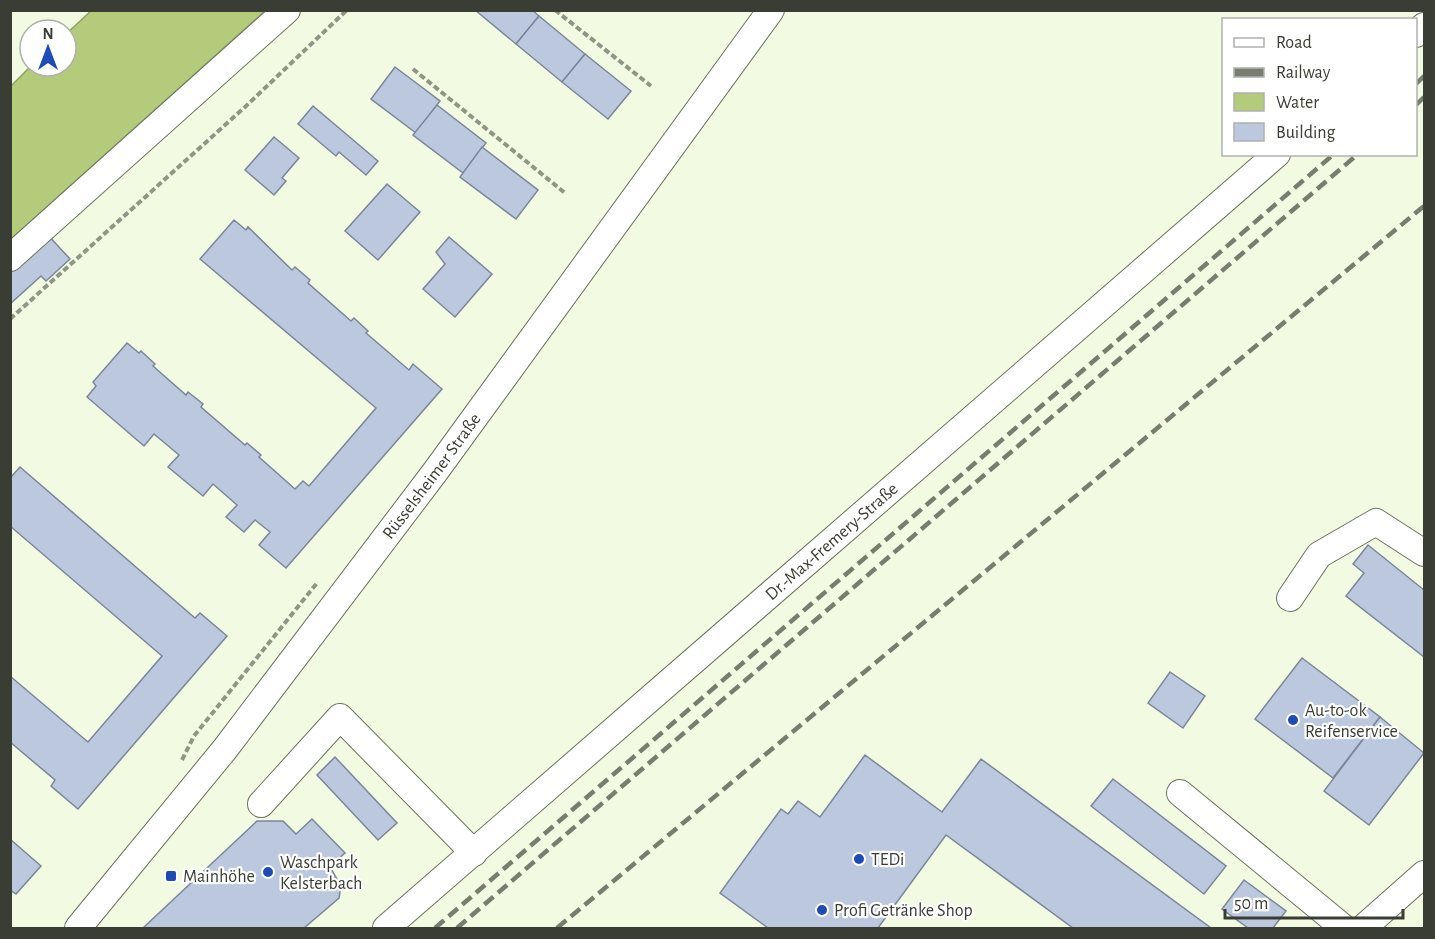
<svg xmlns="http://www.w3.org/2000/svg" width="1435" height="939" font-family="'Alegreya Sans',sans-serif">
  <style>
    .water { fill: #b3cb7a; stroke: #8fa065; stroke-width: 1.5 }
    .building { fill: #bcc8de; stroke: #7c869b; stroke-width: 1.5 }
    .lines { fill: none; stroke-linecap: round; stroke-linejoin: round }
    .minor-casing { stroke: #6c735d; stroke-width: 28 }
    .path { stroke: #909686; stroke-width: 4; stroke-dasharray: 6 3; stroke-linecap: butt }
    .minor { stroke: #fff; stroke-width: 26 }
    .rail { stroke: #787d6f; stroke-width: 4.5; stroke-dasharray: 12 6; stroke-linecap: butt }
    .poi-dot { fill: #1e4bb8; stroke: #fff; stroke-width: 2 }
    .labels { text-anchor: middle; stroke-width: 4.5; stroke-linejoin: round; paint-order: stroke }
    .street-label { font-size: 18px; fill: #3a3d34; stroke: #fff }
    .poi-label { font-size: 18px; fill: #3a3d34; stroke: #fff; text-anchor: start }
  </style>
  <rect width="100%" height="100%" fill="#f2fbe2"/>
  <path class="water" d="M 91,11 L 265,11 L 11,239 L 11,86 L 31,66 L 66,66 L 66,34 Z"/>
  <g class="building">
    <path d="M 475,10 L 532,10 L 539,16 L 516,44 Z"/>
    <path d="M 539,16 L 585,54 L 562,82 L 516,44 Z"/>
    <path d="M 585,54 L 631,91 L 608,119 L 562,82 Z"/>
    <path d="M 395,67 L 440,101 L 416,133 L 371,99 Z"/>
    <path d="M 437,105 L 486,143 L 463,173 L 413,135 Z"/>
    <path d="M 313,106 L 378,161 L 366,175 L 339,152 L 336,156 L 298,124 Z"/>
    <path d="M 274,137 L 299,158 L 282,178 L 286,181 L 274,195 L 245,170 Z"/>
    <path d="M 482,147 L 538,190 L 516,219 L 460,177 Z"/>
    <path d="M 387,184 L 420,212 L 378,260 L 345,231 Z"/>
    <path d="M 234,220 L 246,230 L 248,227 L 292,270 L 295,267 L 310,280 L 308,283 L 351,321 L 354,318 L 368,331 L 366,333 L 409,370 L 413,364 L 442,389 L 286,568 L 259,545 L 270,532 L 255,520 L 244,532 L 226,517 L 237,505 L 213,484 L 203,496 L 168,467 L 179,455 L 154,434 L 144,446 L 87,397 L 96,386 L 93,382 L 127,343 L 139,353 L 141,351 L 155,364 L 153,366 L 186,395 L 188,392 L 203,404 L 201,407 L 245,445 L 247,443 L 261,455 L 259,457 L 295,489 L 303,481 L 309,486 L 376,408 L 200,259 Z"/>
    <path d="M 47,234 L 70,259 L 46,281 L 41,276 L 10,304 L 10,267 Z"/>
    <path d="M 449,237 L 492,274 L 455,317 L 423,289 L 445,264 L 436,252 Z"/>
    <path d="M 20,467 L 195,618 L 200,613 L 227,636 L 78,809 L 51,786 L 55,780 L 10,742 L 10,676 L 88,742 L 162,656 L 10,526 L 10,478 Z"/>
    <path d="M 1368,545 L 1424,590 L 1424,657 L 1346,596 L 1364,573 L 1353,564 Z"/>
    <path d="M 1302,658 L 1380,717 L 1333,778 L 1255,719 Z"/>
    <path d="M 1170,672 L 1205,696 L 1183,728 L 1148,703 Z"/>
    <path d="M 1380,717 L 1424,753 L 1369,825 L 1324,791 Z"/>
    <path d="M 865,755 L 942,812 L 981,759 L 1211,928 L 1073,928 L 946,835 L 878,928 L 768,928 L 720,893 L 781,809 L 788,814 L 798,801 L 820,817 Z"/>
    <path d="M 335,757 L 397,823 L 378,840 L 317,775 Z"/>
    <path d="M 1113,779 L 1226,866 L 1204,894 L 1091,806 Z"/>
    <path d="M 312,819 L 345,853 L 330,867 L 341,886 L 339,898 L 304,928 L 143,928 L 257,821 L 283,821 L 296,834 Z"/>
    <path d="M 10,839 L 41,866 L 16,894 L 10,890 Z"/>
    <path d="M 1244,880 L 1286,911 L 1273,928 L 1248,928 L 1222,909 Z"/>
  </g>
  <g class="lines">
    <g class="minor-casing">
      <g id="minor">
        <path d="M 1416,34 L 1424,26"/>
        <path d="M 10,258 L 287,10"/>
        <path d="M 1290,598 L 1319,555 L 1376,522 L 1424,553"/>
        <path d="M 1180,793 L 1344,928"/>
        <path d="M 261,804 L 340,717 L 474,853"/>
        <path id="s1" d="M 78,928 L 225,749 L 435,472 L 771,10"/>
        <path id="s2" d="M 386,928 L 1277,154"/>
        <path d="M 1363,928 L 1424,874"/>
      </g>
    </g>
    <g class="path">
      <path d="M 555,10 L 651,86"/>
      <path d="M 413,69 L 565,193"/>
      <path d="M 10,319 L 245,107 L 347,10"/>
      <path d="M 182,760 L 194,736 L 317,583"/>
    </g>
    <use href="#minor" class="minor"/>
    <g class="rail">
      <path d="M 1416,84 L 1424,76"/>
      <path d="M 1416,105 L 1424,97"/>
      <path d="M 435,928 L 1334,154"/>
      <path d="M 457,928 L 1358,154"/>
      <path d="M 557,928 L 1424,206"/>
    </g>
  </g>
  <g class="poi-dot">
    <circle cx="1293" cy="720" r="6"/>
    <circle cx="859" cy="859" r="6"/>
    <circle cx="268" cy="872" r="6"/>
    <rect x="165" y="870" width="12" height="12" rx="3"/>
    <circle cx="822" cy="910" r="6"/>
  </g>
  <g class="labels">
    <g class="street-label">
      <text dy="6" stroke="none"><textPath href="#s1" startOffset="574">Rüsselsheimer Straße</textPath></text>
      <text dy="6" stroke="none"><textPath href="#s2" startOffset="590">Dr.-Max-Fremery-Straße</textPath></text>
    </g>
    <g class="poi-label">
      <text x="1305" y="716">Au-to-ok<tspan x="1305" dy="21">Reifenservice</tspan></text>
      <text x="871" y="865">TEDi</text>
      <text x="280" y="868">Waschpark<tspan x="280" dy="21">Kelsterbach</tspan></text>
      <text x="183" y="882">Mainhöhe</text>
      <text x="834" y="916">Profi Getränke Shop</text>
    </g>
  </g>
  <rect width="1435" height="939" fill="none" stroke="#3a3d34" stroke-width="24"/>
  <rect x="1222" y="18" width="195" height="138" fill="#ffffff" stroke="#b0b1ae" stroke-width="1.5"/>
  <rect x="1234" y="38" width="30" height="9" fill="#ffffff" stroke="#b0b1ae" stroke-width="1.5"/>
  <text x="1276" y="48" font-size="18" fill="#3a3d34">Road</text>
  <rect x="1234" y="68" width="30" height="9" fill="#787d6f" stroke="#b0b1ae" stroke-width="1.5"/>
  <text x="1276" y="78" font-size="18" fill="#3a3d34">Railway</text>
  <rect x="1234" y="93" width="30" height="18" fill="#b3cb7a" stroke="#b0b1ae" stroke-width="1.5"/>
  <text x="1276" y="108" font-size="18" fill="#3a3d34">Water</text>
  <rect x="1234" y="123" width="30" height="18" fill="#bcc8de" stroke="#b0b1ae" stroke-width="1.5"/>
  <text x="1276" y="138" font-size="18" fill="#3a3d34">Building</text>
  <g transform="translate(48 48)"><circle r="28" fill="#ffffff" stroke="#b0b1ae" stroke-width="1.5"/>
  <path d="M0-4.5L10 22L0 15L-10 22Z" fill="#1e4bb8"/>
  <text y="-9" font-size="16" font-weight="bold" text-anchor="middle" fill="#3a3d34">N</text>
  </g>
  <path d="M1225 909v9h178v-9" fill="none" stroke="#3a3d34" stroke-width="3"/>
  <text x="1234" y="909" font-size="18" fill="#3a3d34" stroke="#ffffff" stroke-width="4.5" paint-order="stroke">50 m</text>
</svg>
